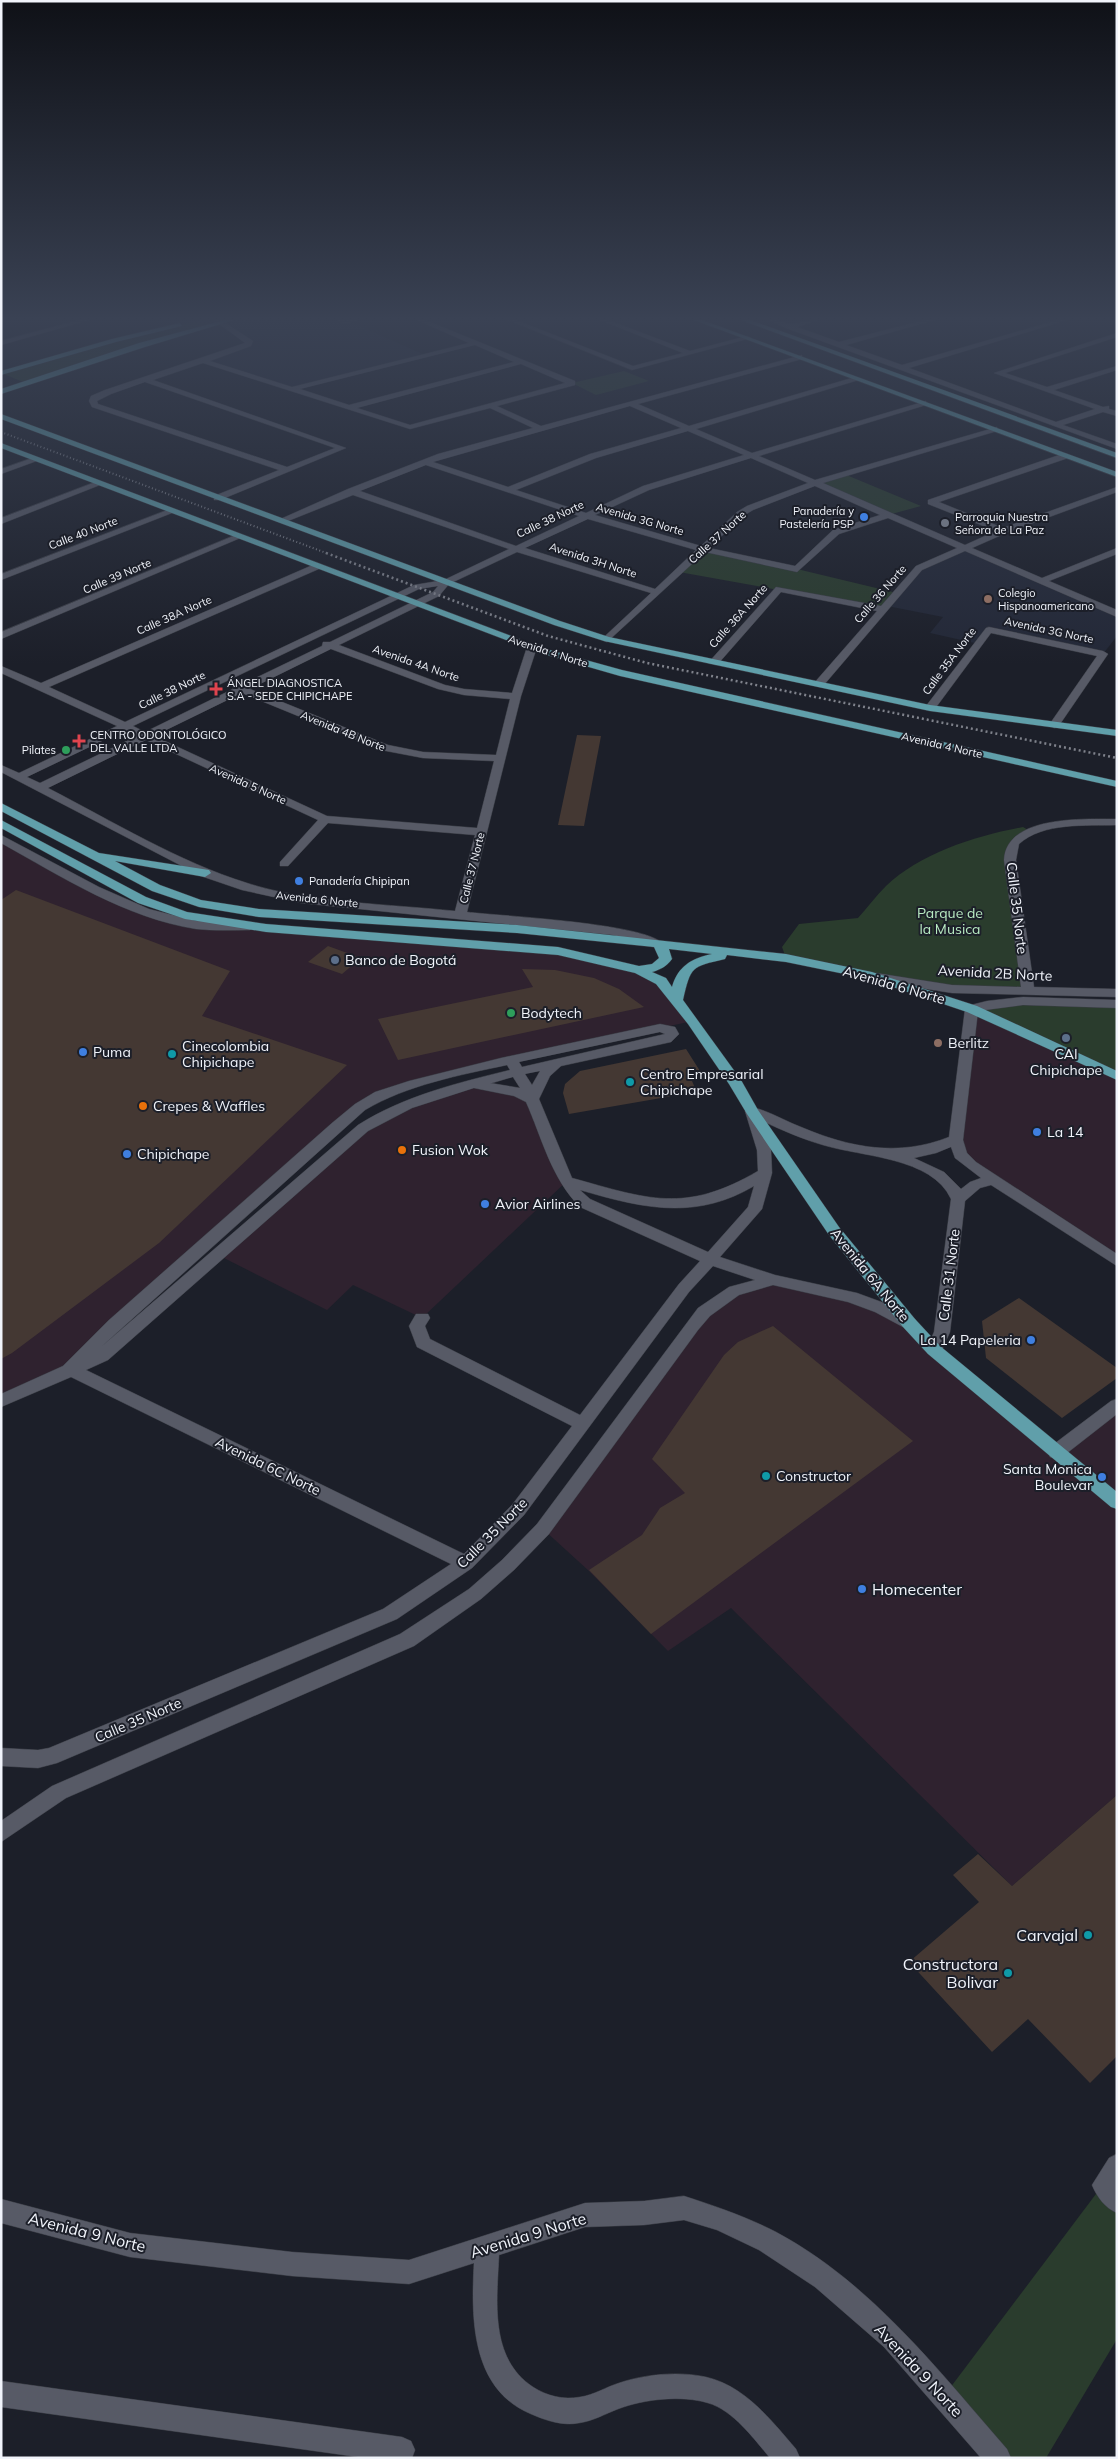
<svg xmlns="http://www.w3.org/2000/svg" width="1118" height="2459" font-family="Mulish,sans-serif">
  <style>
    .commercial { fill: #2f222f }
    .built { fill: #232837 }
    .green { fill: #2a3c2d }
    .building { fill: #443833 }
    .lines { fill: none; stroke-linecap: round; stroke-linejoin: round }
    .minor-casing { stroke: #3a3d45; stroke-width: 1 }
    .major-casing { stroke: #3a3d45; stroke-width: 1 }
    .minor { fill: #575a66; fill-rule: evenodd }
    .major { fill: #609faa; fill-rule: evenodd }
    .rail-far1 { stroke: #7f828b; stroke-width: 2; stroke-dasharray: 1 2.5; stroke-linecap: butt }
    .rail { stroke: #7f828b; stroke-width: 2.5; stroke-dasharray: 2 3; stroke-linecap: butt }
    .shop-dot { fill: #3f7fe0; stroke: #1c1f29; stroke-width: 2 }
    .worship-dot { fill: #6b7280; stroke: #1c1f29; stroke-width: 2 }
    .education-dot { fill: #8d6e63; stroke: #1c1f29; stroke-width: 2 }
    .health-dot { fill: #e0444e; stroke: #1c1f29; stroke-width: 2 }
    .leisure-dot { fill: #2e9e5b; stroke: #1c1f29; stroke-width: 2 }
    .service-dot { fill: #5c6f8a; stroke: #1c1f29; stroke-width: 2 }
    .culture-dot { fill: #0f9aa8; stroke: #1c1f29; stroke-width: 2 }
    .food-dot { fill: #e8710a; stroke: #1c1f29; stroke-width: 2 }
    .labels { text-anchor: middle; stroke-width: 4; stroke-linejoin: round; paint-order: stroke }
    .far-poi-label { font-size: 11px; fill: #f1f4fb; stroke: #1c1f29; text-anchor: start }
    .far-street-label { font-size: 11px; fill: #f1f4fb; stroke: #1c1f29 }
    .street-label { font-size: 14px; fill: #f1f4fb; stroke: #1c1f29 }
    .park-label { font-size: 14px; fill: #b8eac2; stroke: #1c1f29 }
    .poi-label { font-size: 14px; fill: #f1f4fb; stroke: #1c1f29; text-anchor: start }
    .near-poi-label { font-size: 16px; fill: #f1f4fb; stroke: #1c1f29; text-anchor: end }
    .near-street-label { font-size: 16px; fill: #f1f4fb; stroke: #1c1f29 }
  </style>
  <rect width="100%" height="100%" fill="#1c1f29"/>
  <g class="commercial">
    <path d="M 1,838 L 134,907 L 196,924 L 568,952 L 661,981 L 693,1021 L 501,1062 L 380,1095 L 70,1369 L 1,1401 Z"/>
    <path d="M 972,1009 L 1117,1076 L 1117,1261 L 971,1165 L 956,1140 Z"/>
    <path d="M 464,1086 L 524,1094 L 567,1181 L 422,1318 L 353,1285 L 327,1310 L 218,1255 L 363,1128 Z"/>
    <path d="M 773,1280 L 881,1308 L 1056,1452 L 1117,1405 L 1117,1795 L 1012,1886 L 731,1608 L 668,1651 L 589,1571 L 543,1529 L 718,1301 Z"/>
  </g>
  <g class="built">
    <path d="M 231,320 L 348,321 L 425,355 L 292,389 L 203,361 L 248,344 L 222,322 Z"/>
    <path d="M 963,547 L 1117,614 L 1117,636 L 1103,654 L 989,630 L 979,644 L 930,633 L 943,617 L 887,606 L 919,568 Z"/>
  </g>
  <g class="green">
    <path d="M 203,320 L 231,320 L 192,330 L 28,384 L 1,373 L 160,329 Z"/>
    <path d="M 624,371 L 649,381 L 596,395 L 572,383 Z"/>
    <path d="M 844,474 L 921,506 L 888,515 L 815,483 Z"/>
    <path d="M 702,550 L 797,569 L 897,593 L 884,609 L 679,572 Z"/>
    <path d="M 1023,827 L 1028,830 L 1011,850 L 1028,991 L 952,989 L 786,958 L 782,947 L 799,924 L 858,918 C 867,908 876,896 886,886 C 920,853 978,835 1023,827 Z"/>
    <path d="M 996,1004 L 1117,1004 L 1117,1075 L 972,1009 Z"/>
    <path d="M 1117,2166 L 1117,2339 L 1046,2458 L 998,2458 L 944,2396 Z"/>
  </g>
  <g class="building">
    <path d="M 577,735 L 601,736 L 584,826 L 558,825 Z"/>
    <path d="M 16,890 L 230,971 L 202,1016 L 347,1065 L 159,1243 L 12,1353 L 1,1359 L 1,900 Z"/>
    <path d="M 328,946 L 361,958 L 342,974 L 308,962 Z"/>
    <path d="M 522,969 L 555,970 L 594,978 L 619,989 L 644,1007 L 398,1060 L 378,1019 L 533,987 Z"/>
    <path d="M 686,1049 L 700,1071 L 692,1081 L 695,1088 L 690,1093 L 569,1114 L 563,1093 L 565,1084 L 580,1071 Z"/>
    <path d="M 1019,1298 L 1117,1368 L 1117,1378 L 1062,1418 L 986,1358 L 982,1321 Z"/>
    <path d="M 773,1326 L 913,1441 L 651,1634 L 589,1570 L 642,1535 L 660,1508 L 685,1493 L 652,1459 L 724,1355 L 738,1342 Z"/>
    <path d="M 1117,1795 L 1117,2056 L 1090,2083 L 1028,2019 L 992,2052 L 909,1962 L 979,1902 L 953,1875 L 978,1854 L 1012,1886 Z"/>
  </g>
  <g class="lines">
    <g class="minor-casing">
      <g id="minor">
        <path d="M 79,320 L 89,320 L 1,345 L 1,341 Z"/>
        <path d="M 214,320 L 221,320 L 253,341 L 251,346 L 210,361 L 292,387 L 469,343 L 417,320 L 425,320 L 575,381 L 575,385 L 497,406 L 541,426 L 802,355 L 802,359 L 638,404 L 689,426 L 855,377 L 862,379 L 696,429 L 752,453 L 926,401 L 926,405 L 759,456 L 815,480 L 997,427 L 997,431 L 823,483 L 965,545 L 996,531 L 928,504 L 928,500 L 1062,454 L 1068,454 L 1068,458 L 939,502 L 1003,528 L 1117,487 L 1117,492 L 1006,533 L 972,548 L 1042,578 L 1117,548 L 1117,554 L 1049,581 L 1117,610 L 1117,617 L 965,551 L 922,570 L 823,686 L 819,687 L 814,684 L 815,682 L 877,611 L 781,592 L 717,665 L 708,663 L 776,587 L 881,606 L 916,566 L 957,548 L 888,518 L 839,534 L 797,572 L 705,552 L 607,642 L 604,641 L 604,637 L 651,593 L 517,552 L 449,584 L 439,596 L 339,645 L 445,685 L 464,689 L 512,693 L 527,647 L 535,645 L 537,647 L 521,696 L 467,912 C 500,916 646,923 663,944 L 661,947 L 657,948 L 613,935 L 301,903 L 242,890 L 201,876 L 1,772 L 1,765 L 19,773 L 117,726 L 1,673 L 1,666 L 41,683 L 315,564 L 321,564 L 321,568 L 49,687 L 125,722 L 414,585 L 444,580 L 509,549 L 353,495 L 283,523 L 276,521 L 348,489 L 438,454 L 533,428 L 490,408 L 410,429 L 203,363 L 153,380 L 346,448 L 220,500 L 214,500 L 214,496 L 279,470 L 92,407 L 89,401 L 91,396 L 105,390 L 245,343 ZM 475,345 L 514,362 L 349,405 L 300,389 ZM 521,364 L 565,383 L 410,425 L 357,408 ZM 145,382 L 335,448 L 287,467 L 98,404 L 97,401 L 111,394 ZM 630,406 L 681,428 L 590,454 L 508,487 L 433,462 ZM 688,431 L 744,455 L 643,486 L 586,513 L 516,490 L 596,458 ZM 751,458 L 808,483 L 747,506 L 737,512 L 701,546 L 595,515 L 649,490 ZM 426,465 L 579,516 L 516,546 L 360,491 ZM 815,486 L 880,515 L 833,530 L 795,566 L 709,548 L 743,516 L 753,510 ZM 588,519 L 696,550 L 655,589 L 525,548 ZM 438,586 L 433,592 L 330,642 L 323,642 L 322,646 L 241,685 L 232,685 L 233,689 L 145,732 L 133,726 L 419,589 ZM 331,649 L 438,689 L 464,695 L 510,699 L 496,755 L 423,752 L 388,745 L 250,689 ZM 242,693 L 381,750 L 423,758 L 494,761 L 477,828 L 327,816 L 154,736 ZM 125,730 L 137,736 L 40,783 L 27,777 ZM 146,740 L 318,820 L 280,862 L 280,866 L 288,866 L 328,823 L 475,835 L 455,911 C 390,904 309,903 247,883 C 179,862 112,821 48,788 Z"/>
        <path d="M 337,320 L 358,320 L 345,324 Z"/>
        <path d="M 508,320 L 516,320 L 633,366 L 683,353 L 600,320 L 608,320 L 690,351 L 747,336 L 751,338 L 632,370 Z"/>
        <path d="M 769,320 L 777,320 L 790,324 L 818,320 L 797,327 L 839,342 L 925,320 L 935,320 L 846,345 L 902,365 L 1058,320 L 1067,320 L 909,368 L 1056,422 L 1095,409 L 994,373 L 1117,333 L 1117,337 L 1005,373 L 1047,387 L 1117,366 L 1117,370 L 1054,390 L 1103,407 L 1109,406 L 1109,409 L 1117,411 L 1117,416 L 1103,412 L 1063,425 L 1117,444 L 1117,449 L 786,328 Z"/>
        <path d="M 35,457 L 42,459 L 1,474 L 1,469 Z"/>
        <path d="M 98,481 L 105,483 L 1,524 L 1,518 Z"/>
        <path d="M 170,509 L 177,511 L 1,580 L 1,574 Z"/>
        <path d="M 238,534 L 245,536 L 1,639 L 1,632 Z"/>
        <path d="M 989,627 L 1103,651 L 1108,654 L 1058,727 L 1054,728 L 1049,725 L 1097,656 L 991,633 L 934,710 L 926,710 L 926,706 L 986,628 Z"/>
        <path d="M 1117,819 L 1117,825 C 1086,826 1043,822 1019,844 L 1016,860 L 1034,987 L 1117,989 L 1117,997 L 952,993 L 876,981 L 870,977 L 876,973 L 952,985 L 1021,987 L 1004,860 C 1006,815 1084,819 1117,819 Z"/>
        <path d="M 1,835 L 99,887 L 149,909 L 196,921 L 250,922 L 256,926 L 250,930 C 232,930 214,931 196,929 C 126,918 62,877 1,843 Z"/>
        <path d="M 1023,997 L 1117,1000 L 1117,1008 L 1023,1005 L 978,1011 L 963,1140 L 967,1153 L 976,1162 L 1117,1254 L 1117,1266 L 991,1185 L 980,1188 L 965,1201 L 950,1332 L 940,1354 L 928,1354 L 926,1350 L 934,1332 L 951,1199 C 932,1157 862,1157 823,1145 C 802,1139 782,1130 762,1121 L 771,1150 L 772,1173 L 762,1209 L 720,1257 L 775,1275 L 857,1293 L 887,1304 L 915,1319 L 917,1323 L 915,1327 L 903,1327 L 875,1312 L 848,1302 L 773,1285 L 739,1295 L 710,1316 L 698,1330 L 549,1534 L 514,1570 L 481,1599 L 414,1646 L 66,1798 L 1,1842 L 1,1821 L 52,1786 L 400,1634 L 469,1589 L 502,1560 L 537,1524 L 698,1308 L 729,1287 L 755,1280 L 713,1266 L 689,1292 L 524,1515 L 472,1568 L 397,1619 L 57,1763 L 38,1768 L 1,1766 L 1,1748 L 38,1750 L 49,1748 L 383,1609 L 451,1564 L 71,1377 L 1,1407 L 1,1394 L 63,1366 L 109,1320 L 332,1123 L 355,1104 L 375,1092 L 409,1081 L 501,1058 L 660,1024 L 675,1027 L 679,1034 L 671,1042 L 561,1066 L 550,1076 L 539,1099 L 572,1178 C 648,1199 685,1214 758,1171 L 757,1150 L 745,1111 L 752,1107 C 769,1111 785,1121 801,1127 C 850,1148 899,1157 949,1137 L 965,1009 L 967,1006 L 987,1001 ZM 660,1032 L 665,1034 L 522,1067 L 519,1062 ZM 507,1065 L 510,1070 C 457,1083 404,1096 358,1125 L 101,1347 L 365,1110 C 407,1085 460,1075 507,1065 ZM 540,1071 L 532,1085 L 525,1074 ZM 513,1077 L 520,1088 L 490,1083 L 492,1083 ZM 474,1088 L 514,1096 L 526,1102 C 542,1138 551,1178 580,1207 L 700,1261 L 679,1284 L 580,1415 L 430,1339 L 425,1326 L 430,1318 L 428,1314 L 416,1314 L 409,1326 L 417,1347 L 572,1426 L 512,1505 L 464,1554 L 86,1370 L 108,1360 L 368,1131 L 412,1108 ZM 951,1147 L 955,1158 L 981,1178 L 970,1182 L 961,1189 L 944,1172 L 914,1158 L 936,1153 ZM 754,1186 L 748,1207 L 708,1252 L 590,1199 L 580,1190 C 642,1208 695,1221 754,1186 Z"/>
        <path d="M 1117,1399 L 1117,1414 L 1062,1457 L 1056,1459 L 1050,1457 L 1048,1452 L 1050,1447 L 1111,1401 Z"/>
        <path d="M 1117,2154 L 1117,2213 C 1105,2208 1097,2197 1092,2185 L 1109,2158 Z"/>
        <path d="M 684,2196 C 715,2206 747,2217 776,2232 C 870,2282 938,2370 1007,2449 L 1011,2458 L 981,2458 L 884,2347 L 815,2287 L 759,2250 L 717,2230 L 684,2220 L 644,2225 L 585,2227 L 499,2255 C 497,2301 489,2358 533,2387 C 547,2396 563,2400 580,2397 C 594,2395 606,2387 619,2383 C 645,2374 679,2371 706,2377 C 745,2386 771,2420 796,2449 L 800,2458 L 770,2458 C 754,2439 733,2410 708,2403 C 682,2395 644,2399 618,2409 C 605,2414 593,2421 579,2423 C 563,2426 547,2421 531,2414 C 471,2389 471,2319 474,2263 L 409,2284 L 292,2276 L 130,2257 L 1,2223 L 1,2199 L 130,2233 L 292,2252 L 409,2260 L 585,2203 L 644,2201 Z"/>
        <path d="M 1,2381 L 402,2437 L 411,2441 L 415,2450 L 412,2458 L 365,2458 L 1,2407 Z"/>
      </g>
    </g>
    <g class="major-casing">
      <g id="major">
        <path d="M 225,320 L 234,320 L 145,347 L 1,394 L 1,389 L 139,343 Z"/>
        <path d="M 694,320 L 702,320 L 1117,472 L 1117,477 Z"/>
        <path d="M 741,320 L 750,320 L 1117,453 L 1117,458 Z"/>
        <path d="M 180,323 L 182,326 L 116,342 L 1,375 L 1,371 L 112,339 Z"/>
        <path d="M 1,414 L 560,621 L 609,637 L 930,705 L 1117,730 L 1117,736 L 930,711 L 604,641 L 554,625 L 1,419 Z"/>
        <path d="M 1,443 L 546,649 L 622,670 L 1117,781 L 1117,787 L 620,676 L 540,653 L 1,448 Z"/>
        <path d="M 1,803 L 99,853 L 209,870 L 211,873 L 205,877 L 115,861 L 160,885 L 201,900 L 259,909 L 517,925 L 786,954 L 872,972 L 977,1006 L 1117,1071 L 1117,1080 L 967,1012 L 869,979 L 786,962 L 727,955 L 725,959 C 691,967 691,966 683,1000 L 741,1080 L 758,1110 L 839,1227 L 915,1319 L 940,1346 L 1117,1492 L 1117,1509 L 1111,1507 L 928,1354 L 903,1327 L 829,1235 L 747,1114 L 729,1084 L 688,1024 L 656,984 L 635,973 L 558,955 L 266,932 L 185,919 L 138,903 L 1,828 L 1,820 L 146,897 L 187,912 L 266,924 L 558,947 L 639,966 L 652,964 L 659,958 L 654,947 L 517,933 L 259,917 L 199,907 L 152,891 L 1,811 ZM 669,949 L 712,954 C 692,958 678,966 672,987 L 666,978 L 652,972 C 660,970 667,966 672,959 Z"/>
      </g>
    </g>
    <use href="#minor" class="minor"/>
    <use href="#major" class="major"/>
    <path class="rail-far1" d="M 1,432 L 329,554"/>
    <path class="rail" d="M 326,553 L 548,636 L 647,663 L 1117,758"/>
  </g>
  <linearGradient id="sky" x2="0" y2="1"><stop stop-color="#0f1117"/><stop offset="0.48" stop-color="#3a4254"/><stop offset="1" stop-color="#3a4254" stop-opacity="0"/></linearGradient>
  <rect width="1118" height="664" fill="url(#sky)"/>
  <g class="shop-dot">
    <circle cx="864" cy="517" r="5"/>
    <circle cx="299" cy="881" r="5"/>
    <circle cx="83" cy="1052" r="5"/>
    <circle cx="1037" cy="1132" r="5"/>
    <circle cx="127" cy="1154" r="5"/>
    <circle cx="485" cy="1204" r="5"/>
    <circle cx="1031" cy="1340" r="5"/>
    <circle cx="1102" cy="1477" r="5"/>
    <circle cx="862" cy="1589" r="5"/>
  </g>
  <circle class="worship-dot" cx="945" cy="523" r="5"/>
  <g class="education-dot">
    <circle cx="988" cy="599" r="5"/>
    <circle cx="938" cy="1043" r="5"/>
  </g>
  <g class="health-dot">
    <path d="M213.5 681.5h5v5h5v5h-5v5h-5v-5h-5v-5h5z"/>
    <path d="M76.5 733.5h5v5h5v5h-5v5h-5v-5h-5v-5h5z"/>
  </g>
  <g class="leisure-dot">
    <circle cx="66" cy="750" r="5"/>
    <circle cx="511" cy="1013" r="5"/>
  </g>
  <g class="service-dot">
    <circle cx="335" cy="960" r="5"/>
    <circle cx="1066" cy="1038" r="5"/>
  </g>
  <g class="culture-dot">
    <circle cx="172" cy="1054" r="5"/>
    <circle cx="630" cy="1082" r="5"/>
    <circle cx="766" cy="1476" r="5"/>
    <circle cx="1088" cy="1935" r="5"/>
    <circle cx="1008" cy="1973" r="5"/>
  </g>
  <g class="food-dot">
    <circle cx="143" cy="1106" r="5"/>
    <circle cx="402" cy="1150" r="5"/>
  </g>
  <g class="labels">
    <g class="far-poi-label">
      <text x="854" y="515" text-anchor="end">Panadería y<tspan x="854" dy="13">Pastelería PSP</tspan></text>
      <text x="955" y="521">Parroquia Nuestra<tspan x="955" dy="13">Señora de La Paz</tspan></text>
      <text x="998" y="597">Colegio<tspan x="998" dy="13">Hispanoamericano</tspan></text>
      <text x="227" y="687">ÁNGEL DIAGNOSTICA<tspan x="227" dy="13">S.A - SEDE CHIPICHAPE</tspan></text>
      <text x="90" y="739">CENTRO ODONTOLÓGICO<tspan x="90" dy="13">DEL VALLE LTDA</tspan></text>
      <text x="56" y="754" text-anchor="end">Pilates</text>
      <text x="309" y="885">Panadería Chipipan</text>
    </g>
    <g class="far-street-label">
      <text transform="translate(550 519) rotate(-25)" y="4">Calle 38 Norte</text>
      <text transform="translate(640 519) rotate(16)" y="4">Avenida 3G Norte</text>
      <text transform="translate(83 533) rotate(-21)" y="4">Calle 40 Norte</text>
      <text transform="translate(717 537) rotate(-42)" y="4">Calle 37 Norte</text>
      <text transform="translate(593 560) rotate(18)" y="4">Avenida 3H Norte</text>
      <text transform="translate(117 576) rotate(-23)" y="4">Calle 39 Norte</text>
      <text transform="translate(880 594) rotate(-49)" y="4">Calle 36 Norte</text>
      <text transform="translate(174 615) rotate(-24)" y="4">Calle 38A Norte</text>
      <text transform="translate(738 616) rotate(-48)" y="4">Calle 36A Norte</text>
      <text transform="translate(1049 630) rotate(12)" y="4">Avenida 3G Norte</text>
      <text transform="translate(548 651) rotate(18)" y="4">Avenida 4 Norte</text>
      <text transform="translate(949 661) rotate(-53)" y="4">Calle 35A Norte</text>
      <text transform="translate(416 663) rotate(19)" y="4">Avenida 4A Norte</text>
      <text transform="translate(172 690) rotate(-26)" y="4">Calle 38 Norte</text>
      <text transform="translate(343 731) rotate(22)" y="4">Avenida 4B Norte</text>
      <text transform="translate(942 745) rotate(13)" y="4">Avenida 4 Norte</text>
      <text transform="translate(248 784) rotate(24)" y="4">Avenida 5 Norte</text>
      <text transform="translate(472 868) rotate(-76)" y="4">Calle 37 Norte</text>
      <text transform="translate(317 899) rotate(6)" y="4">Avenida 6 Norte</text>
    </g>
    <g class="street-label">
      <text transform="translate(1017 908) rotate(83)" y="5">Calle 35 Norte</text>
      <text transform="translate(995 973) rotate(3)" y="5">Avenida 2B Norte</text>
      <text transform="translate(894 985) rotate(16)" y="5">Avenida 6 Norte</text>
      <text transform="translate(870 1275) rotate(51)" y="5">Avenida 6A Norte</text>
      <text transform="translate(949 1275) rotate(-83)" y="5">Calle 31 Norte</text>
      <text transform="translate(268 1466) rotate(26)" y="5">Avenida 6C Norte</text>
      <text transform="translate(492 1533) rotate(-45)" y="5">Calle 35 Norte</text>
      <text transform="translate(138 1720) rotate(-23)" y="5">Calle 35 Norte</text>
    </g>
    <g class="park-label">
      <text x="950" y="918">Parque de<tspan x="950" dy="16">la Musica</tspan></text>
    </g>
    <g class="poi-label">
      <text x="345" y="965">Banco de Bogotá</text>
      <text x="521" y="1018">Bodytech</text>
      <text x="948" y="1048">Berlitz</text>
      <text x="182" y="1051">Cinecolombia<tspan x="182" dy="16">Chipichape</tspan></text>
      <text x="93" y="1057">Puma</text>
      <text x="1066" y="1059" text-anchor="middle">CAI<tspan x="1066" dy="16">Chipichape</tspan></text>
      <text x="640" y="1079">Centro Empresarial<tspan x="640" dy="16">Chipichape</tspan></text>
      <text x="153" y="1111">Crepes &amp; Waffles</text>
      <text x="1047" y="1137">La 14</text>
      <text x="412" y="1155">Fusion Wok</text>
      <text x="137" y="1159">Chipichape</text>
      <text x="495" y="1209">Avior Airlines</text>
      <text x="1021" y="1345" text-anchor="end">La 14 Papeleria</text>
      <text x="1092" y="1474" text-anchor="end">Santa Monica<tspan x="1092" dy="16">Boulevar</tspan></text>
      <text x="776" y="1481">Constructor</text>
    </g>
    <g class="near-poi-label">
      <text x="872" y="1595" text-anchor="start">Homecenter</text>
      <text x="1078" y="1941">Carvajal</text>
      <text x="998" y="1970">Constructora<tspan x="998" dy="18">Bolivar</tspan></text>
    </g>
    <g class="near-street-label">
      <text transform="translate(87 2232) rotate(14)" y="6">Avenida 9 Norte</text>
      <text transform="translate(528 2235) rotate(-17)" y="6">Avenida 9 Norte</text>
      <text transform="translate(919 2370) rotate(47)" y="6">Avenida 9 Norte</text>
    </g>
  </g>
  <rect width="1118" height="2459" fill="none" stroke="#f1f4fb" stroke-width="5"/>
</svg>
